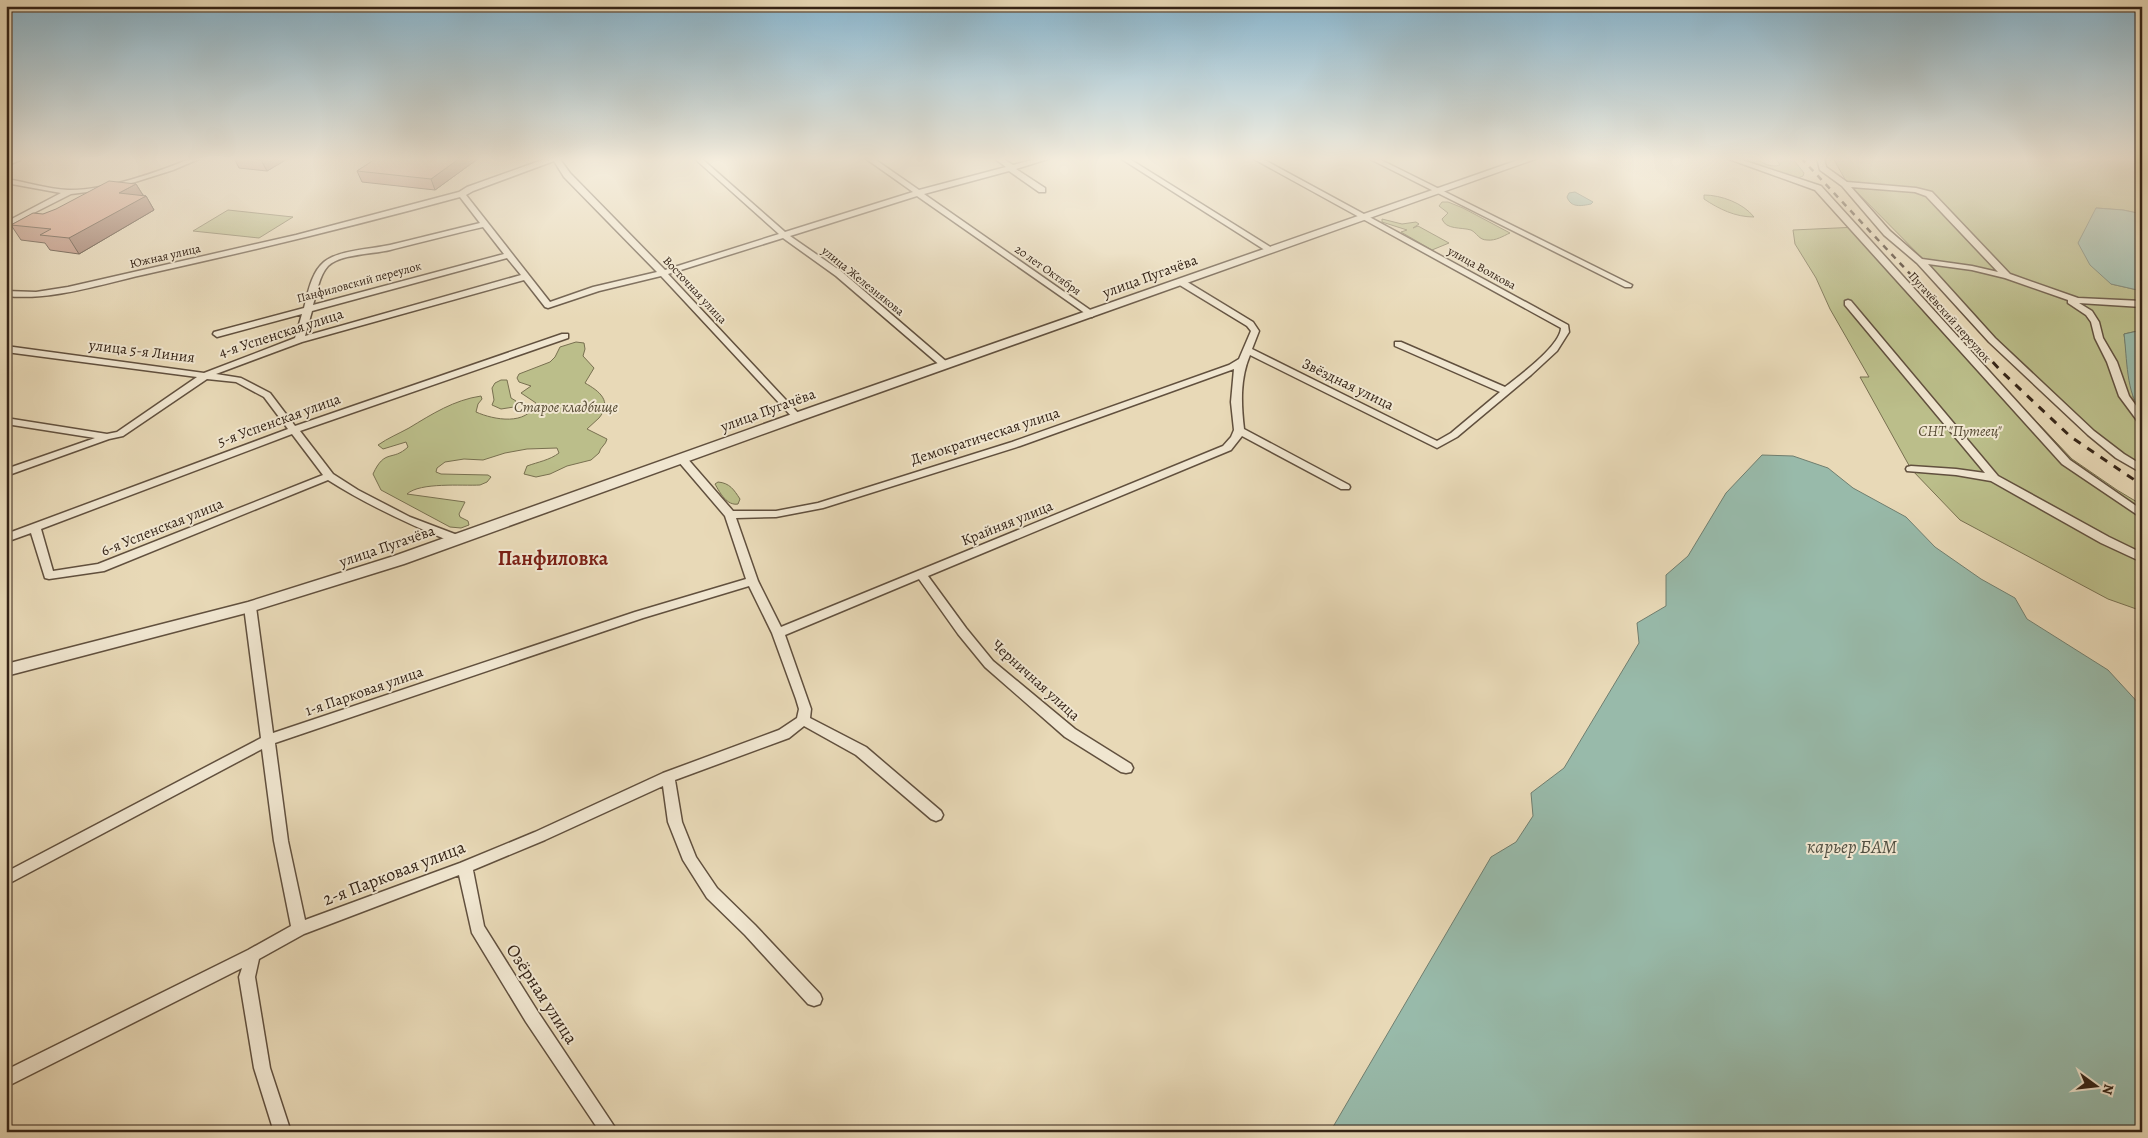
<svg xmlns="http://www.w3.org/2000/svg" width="2148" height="1138" font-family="Alegreya,serif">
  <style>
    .green { fill: #bbbe8a; stroke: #787050 }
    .water { fill: #98baaa; stroke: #707e6f }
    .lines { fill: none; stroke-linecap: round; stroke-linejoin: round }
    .minor-casing { stroke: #61503e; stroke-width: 3 }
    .tertiary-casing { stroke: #61503e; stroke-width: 3 }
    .secondary-casing { stroke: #342316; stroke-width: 3 }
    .minor { fill: #f0e6d0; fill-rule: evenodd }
    .tertiary { fill: #f0e6d0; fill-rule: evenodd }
    .secondary { fill: #f0e6d0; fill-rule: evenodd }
    .rail-far1 { stroke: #342316; stroke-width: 2.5; stroke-dasharray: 6 6; stroke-linecap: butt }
    .rail { stroke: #342316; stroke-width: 3; stroke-dasharray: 8 8; stroke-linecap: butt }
    .wall { fill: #b68472; stroke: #342316 }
    .shaded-wall { fill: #946c5d; stroke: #342316 }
    .building { fill: #d49a85; stroke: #342316 }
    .labels { text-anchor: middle; stroke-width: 4; stroke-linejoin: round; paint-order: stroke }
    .far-street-label { font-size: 12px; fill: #342316; stroke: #f0e6d0 }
    .street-label { font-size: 15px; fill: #342316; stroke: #f0e6d0 }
    .park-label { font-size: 15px; font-style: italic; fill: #564a33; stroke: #f0e6d0 }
    .near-street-label { font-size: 18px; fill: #342316; stroke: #f0e6d0 }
    .near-water-label { font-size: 19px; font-style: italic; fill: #525042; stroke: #f0e6d0 }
    .district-label { font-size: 20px; font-weight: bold; fill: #7a1f14; stroke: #f0e6d0 }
  </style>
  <rect width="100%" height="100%" fill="#e8d9b7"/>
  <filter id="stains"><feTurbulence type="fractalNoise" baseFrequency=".004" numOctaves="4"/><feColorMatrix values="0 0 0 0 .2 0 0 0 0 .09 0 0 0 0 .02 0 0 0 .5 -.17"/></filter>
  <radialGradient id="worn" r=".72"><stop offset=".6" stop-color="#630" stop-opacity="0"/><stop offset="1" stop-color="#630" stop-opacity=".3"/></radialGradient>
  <g class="green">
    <path d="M 1755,158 C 1763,163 1770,168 1780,165 L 1777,160 L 1792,158 L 1804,173 L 1803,176 L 1798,178 L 1790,177 L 1745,160 Z"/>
    <path d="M 1833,158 L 2142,158 L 2142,214 L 2123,210 L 2096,208 L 2111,284 L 2142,291 L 2142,330 L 2124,334 L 2134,404 L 2142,411 L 2142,466 L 2124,455 L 2078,417 L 1969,312 L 1934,270 L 1846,181 Z"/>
    <path d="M 1704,195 C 1721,195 1743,203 1754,217 C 1735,217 1719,209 1704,199 Z"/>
    <path d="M 1442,202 L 1448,202 L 1463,208 L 1510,233 C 1503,236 1496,241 1487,240 C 1479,240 1477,233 1471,230 C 1461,227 1446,230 1442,219 L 1448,213 L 1439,206 Z"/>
    <path d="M 228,210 L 293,217 L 259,238 L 193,231 Z"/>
    <path d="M 1382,219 L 1402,224 L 1416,222 L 1419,224 L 1413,228 L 1418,226 L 1449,243 L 1432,250 L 1401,232 L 1407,230 L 1382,222 Z"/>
    <path d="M 1858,227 L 1999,382 L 2072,459 L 2117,490 L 2142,505 L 2142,611 L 2108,599 L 1960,520 L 1911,469 L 1860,377 L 1869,377 L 1830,309 L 1816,278 L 1795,244 L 1793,230 Z"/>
    <path d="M 576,342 L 584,343 L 585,349 L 583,356 L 594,368 L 585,383 C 599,391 613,401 599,418 C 595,422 591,425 587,429 L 607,439 C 606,445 600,447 599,453 L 591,460 L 567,466 L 550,474 L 536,477 L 524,474 L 527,466 C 538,462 550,460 559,453 L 557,448 L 527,449 L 505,453 L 483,460 L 464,459 L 445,462 L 437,468 L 436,472 L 441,474 L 488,475 L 491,477 L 487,482 L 480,485 C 462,486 420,482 407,494 L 465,502 L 459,514 L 460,517 L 468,521 L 469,525 L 461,528 L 450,527 L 381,490 L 373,474 C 385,448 392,462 408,447 L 406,442 L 383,449 L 378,445 C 388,438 398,434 409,428 C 432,414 454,400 481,396 L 482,399 L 478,404 L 476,412 C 494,420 527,426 536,403 L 521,393 L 531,386 L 519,382 L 517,378 L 519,374 L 550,362 L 555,357 L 560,347 Z"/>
    <path d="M 501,380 L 507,380 L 511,398 L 516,401 L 514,407 L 501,409 L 492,405 L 494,400 L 492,388 L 495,383 Z"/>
    <path d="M 718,482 C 730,483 734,490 740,499 L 738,504 C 727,506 720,493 715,484 Z"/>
  </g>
  <g class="water">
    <path d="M 1575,192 L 1593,202 L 1591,204 C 1581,206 1571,208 1567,197 L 1569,193 Z"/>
    <path d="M 2096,208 L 2123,210 L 2142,214 L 2142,291 L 2111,284 L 2090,265 L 2078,243 Z"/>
    <path d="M 2142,330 L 2142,411 C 2126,396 2127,356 2124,334 Z"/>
    <path d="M 1762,455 L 1793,456 L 1828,468 L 1853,488 L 1906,517 L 1935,547 L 1981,579 L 2015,598 L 2027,619 L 2108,670 L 2142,707 L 2142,1132 L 1330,1132 L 1491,857 L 1516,842 L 1533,816 L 1531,793 L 1564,768 L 1639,643 L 1637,623 L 1666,606 L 1666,575 L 1688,556 L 1726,493 Z"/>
  </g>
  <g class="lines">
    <g class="minor-casing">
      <g id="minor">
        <path d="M 192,158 L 201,158 L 173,170 L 135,182 L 95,191 L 71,194 L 6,227 L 6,222 L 61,193 L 6,183 L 6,179 C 26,182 47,189 68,190 C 103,191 159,172 192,158 Z"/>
        <path d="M 548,158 L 559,158 L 570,173 L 665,270 L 779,234 L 694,158 L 701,158 L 785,232 L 913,192 L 865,158 L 873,158 L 919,190 L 1006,167 L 994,158 L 1002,158 L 1013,165 L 1039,158 L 1051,158 L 1016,169 L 1045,188 L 1045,192 L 1039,192 L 1009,171 L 924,194 L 1096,314 L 1092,317 L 1089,316 L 917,196 L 790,236 L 842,272 L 948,363 L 948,367 L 942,367 L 836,276 L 783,238 L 668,274 L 800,415 L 802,417 L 797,420 L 794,419 L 661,276 L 599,291 L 548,308 L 545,307 L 524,280 L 302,342 L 216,374 L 241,378 L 270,393 L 295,426 L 562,334 L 568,334 L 568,338 L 300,431 L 333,474 L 358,490 L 410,517 L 460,536 L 461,539 L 460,542 L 452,542 C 409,524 367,505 328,480 L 104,571 L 49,579 L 45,578 L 31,533 L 6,542 L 6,534 L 288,429 L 264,397 L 236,382 L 207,379 L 123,436 L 109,439 L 6,476 L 6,469 L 95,438 L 6,424 L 6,418 L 107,434 L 117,432 L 197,377 L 6,352 L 6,346 L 204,373 L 295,338 L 302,314 L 217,337 L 213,334 L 214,332 L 304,308 C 308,293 311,273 324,262 C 338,250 372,249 390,245 C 420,238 450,230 480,223 L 460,197 C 358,225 255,250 151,273 C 104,283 55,301 6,296 L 6,291 L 36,292 L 68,287 L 296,235 L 459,192 L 467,187 ZM 554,161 L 564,177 L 657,272 L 593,287 L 550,302 L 466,195 L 473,191 ZM 483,227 L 504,254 L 313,305 C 317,292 319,276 328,266 C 340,254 374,254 390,250 C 422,242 452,234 483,227 ZM 507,258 L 521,275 L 305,336 L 312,311 ZM 292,434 L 323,475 L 98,564 L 53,571 L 41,529 Z"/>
        <path d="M 1120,158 L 1128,158 L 1275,250 L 1268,252 Z"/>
        <path d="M 1252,158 L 1261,158 L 1568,325 L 1569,332 L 1557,351 L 1531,375 L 1457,437 L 1437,448 L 1250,355 C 1240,379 1241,403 1244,429 L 1349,485 L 1350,487 L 1349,489 L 1341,489 L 1242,436 L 1231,450 L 928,576 L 966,628 L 993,661 L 1075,729 L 1131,764 L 1133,768 L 1131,772 L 1126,773 L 1121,772 L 1065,737 L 985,667 L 958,634 L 919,579 L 785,635 L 811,709 L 810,718 L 866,747 L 941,811 L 943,815 L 941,819 L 936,821 L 931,819 L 856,755 L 804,726 L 789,738 L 675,780 L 682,822 L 696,857 L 717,888 L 755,925 L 820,994 L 822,999 L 820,1004 L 814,1006 L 808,1004 L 745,935 L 707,898 L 683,860 L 668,822 L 663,786 L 545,840 L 473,870 L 484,926 L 538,1012 L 618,1132 L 600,1132 L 526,1022 L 472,933 L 459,875 L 304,934 L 259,959 L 255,977 L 270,1068 L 291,1132 L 274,1132 L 254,1068 L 239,977 L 242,968 L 6,1087 L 6,1070 L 248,950 L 291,926 L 274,841 L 262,749 L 6,885 L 6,872 L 261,738 L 244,607 L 246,604 L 254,604 L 256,607 L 273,733 L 635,612 L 746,579 L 725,516 L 678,461 L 677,459 L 678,457 L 686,457 L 733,511 L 776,511 L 818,503 L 1012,442 L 1229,365 L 1239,359 L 1251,331 L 1247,326 L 1178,284 L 1178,280 L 1184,280 L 1253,322 L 1259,331 L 1252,349 L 1437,441 L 1451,433 L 1500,392 L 1395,346 L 1395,342 L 1401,342 L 1505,387 C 1519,376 1560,346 1561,328 ZM 1234,369 L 1231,402 L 1234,430 L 1231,437 L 1223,446 L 781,627 L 758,581 L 736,518 L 776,517 L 823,508 L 1020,446 ZM 749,586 L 772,633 L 796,699 L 799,709 L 797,718 L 779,730 L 663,773 L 535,832 L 460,863 L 305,920 L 288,841 L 275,743 L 643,618 Z"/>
        <path d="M 1368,158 L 1377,158 L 1632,285 L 1631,287 L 1625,287 Z"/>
        <path d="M 1726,158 L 1736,158 L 1821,186 L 2070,460 L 2142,510 L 2142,518 L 2062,464 L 1815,190 Z"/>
        <path d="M 1817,158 L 1824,158 L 1826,167 L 1847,182 L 1916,188 L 1932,192 L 2010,274 L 2078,298 L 2142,301 L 2142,307 L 2079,303 L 2092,311 L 2099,322 L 2103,338 L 2117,362 L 2129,396 L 2142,414 L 2142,424 L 2139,423 L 2119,396 L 2107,362 L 2095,338 L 2091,322 L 2086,315 L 2068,303 L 2068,300 L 2005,278 L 1972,270 L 1928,264 L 1995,338 L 2094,431 L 2124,454 L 2142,465 L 2142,473 L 2116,458 L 2088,435 L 1989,342 L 1917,263 L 1884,235 L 1842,186 L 1820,170 ZM 1851,187 L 1915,192 L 1926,196 L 1998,272 L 1972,266 L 1922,259 L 1890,231 Z"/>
        <path d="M 1848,300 L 1851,301 L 1998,476 L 2109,537 L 2142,553 L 2142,562 L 2101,543 L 1991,481 L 1956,475 L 1907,471 L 1906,469 L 1907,467 L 1911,466 L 1956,469 L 1985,473 L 1845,305 L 1845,301 Z"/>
      </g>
    </g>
    <g class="tertiary-casing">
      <path id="tertiary" d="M 1524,158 L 1538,158 L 802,420 L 404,564 L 250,612 L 6,676 L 6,664 L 248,602 L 394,556 L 792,414 Z"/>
    </g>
    <g class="secondary-casing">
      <path id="secondary" d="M 21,158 L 20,160 L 6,166 L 6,159 Z"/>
    </g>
    <use href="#minor" class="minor"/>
    <use href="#tertiary" class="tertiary"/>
    <use href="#secondary" class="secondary"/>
    <path class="rail-far1" d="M 1801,158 L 1961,328"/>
    <path class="rail" d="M 1960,327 L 2003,373 L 2071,437 L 2142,485"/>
  </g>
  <g class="wall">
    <path d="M 234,158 L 289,158 L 267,171 L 239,168 Z"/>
    <path d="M 377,158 L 479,158 L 435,190 L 362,182 L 357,171 Z"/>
    <path d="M 136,184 L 143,195 L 146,196 L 154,210 L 79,254 L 50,250 L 45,243 L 21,240 L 11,225 Z"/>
  </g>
  <g class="shaded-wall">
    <path d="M 265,158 L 289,158 L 267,171 L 261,160 Z"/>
    <path d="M 460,158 L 479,158 L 435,190 L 431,179 Z"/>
    <path d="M 136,184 L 144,197 L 146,196 L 154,210 L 79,254 L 69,238 L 119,193 Z"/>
  </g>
  <g class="building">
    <path d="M 244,158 L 265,158 L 261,160 Z"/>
    <path d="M 377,158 L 460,158 L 431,179 L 357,171 Z"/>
    <path d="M 109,181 L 136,184 L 119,193 L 146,196 L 69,238 L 40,235 L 51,229 L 11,225 L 33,213 L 43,214 L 56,209 Z"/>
  </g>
  <linearGradient id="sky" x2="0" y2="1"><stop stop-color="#88b6cf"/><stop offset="0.5" stop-color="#f5eedf"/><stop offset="1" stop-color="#f5eedf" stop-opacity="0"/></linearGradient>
  <rect width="2148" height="318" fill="url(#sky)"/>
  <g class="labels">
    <g class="far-street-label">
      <text transform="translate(165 256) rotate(-13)" y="4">Южная улица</text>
      <text transform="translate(1482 268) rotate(29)" y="4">улица Волкова</text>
      <text transform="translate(1048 270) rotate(35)" y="4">20 лет Октября</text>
      <text transform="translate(863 281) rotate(39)" y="4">улица Железнякова</text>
      <text transform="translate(359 282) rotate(-15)" y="4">Панфиловский переулок</text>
      <text transform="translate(695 290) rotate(47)" y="4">Восточная улица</text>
      <text transform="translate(1950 317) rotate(48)" y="4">Пугачёвский переулок</text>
    </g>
    <g class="street-label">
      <text transform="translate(1150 276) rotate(-20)" y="5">улица Пугачёва</text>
      <text transform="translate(281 333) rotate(-18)" y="5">4-я Успенская улица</text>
      <text transform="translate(142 351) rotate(7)" y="5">улица 5-я Линия</text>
      <text transform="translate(1348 384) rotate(26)" y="5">Звёздная улица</text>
      <text transform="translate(768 410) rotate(-20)" y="5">улица Пугачёва</text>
      <text transform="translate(279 420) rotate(-20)" y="5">5-я Успенская улица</text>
      <text transform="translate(985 436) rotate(-18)" y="5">Демократическая улица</text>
      <text transform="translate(1007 523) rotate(-22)" y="5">Крайняя улица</text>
      <text transform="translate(162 527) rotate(-22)" y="5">6-я Успенская улица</text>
      <text transform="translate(387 546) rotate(-19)" y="5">улица Пугачёва</text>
      <text transform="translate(1036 680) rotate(42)" y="5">Черничная улица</text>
      <text transform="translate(364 691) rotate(-19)" y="5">1-я Парковая улица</text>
    </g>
    <g class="park-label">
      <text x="566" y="412">Старое кладбище</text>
      <text x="1960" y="436">СНТ "Путеец"</text>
    </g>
    <g class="near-street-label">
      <text transform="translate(394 873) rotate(-21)" y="6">2-я Парковая улица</text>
      <text transform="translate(542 994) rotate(57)" y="6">Озёрная улица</text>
    </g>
    <g class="near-water-label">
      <text x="1852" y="853">карьер БАМ</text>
    </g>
    <g class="district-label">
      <text x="553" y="565">Панфиловка</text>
    </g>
  </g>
  <rect width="2148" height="1138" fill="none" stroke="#e8d9b7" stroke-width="25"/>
  <rect x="8" y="8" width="2133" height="1123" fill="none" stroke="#342316" stroke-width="2.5"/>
  <rect x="12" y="12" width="2123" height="1113" fill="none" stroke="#342316"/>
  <g transform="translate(2096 1086) rotate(105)" stroke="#f0e6d0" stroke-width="4" paint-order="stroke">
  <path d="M0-4L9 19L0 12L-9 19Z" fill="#342316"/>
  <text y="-8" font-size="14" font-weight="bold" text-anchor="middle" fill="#342316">N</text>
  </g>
  <rect width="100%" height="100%" filter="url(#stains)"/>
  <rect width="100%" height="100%" fill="url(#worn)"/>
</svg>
